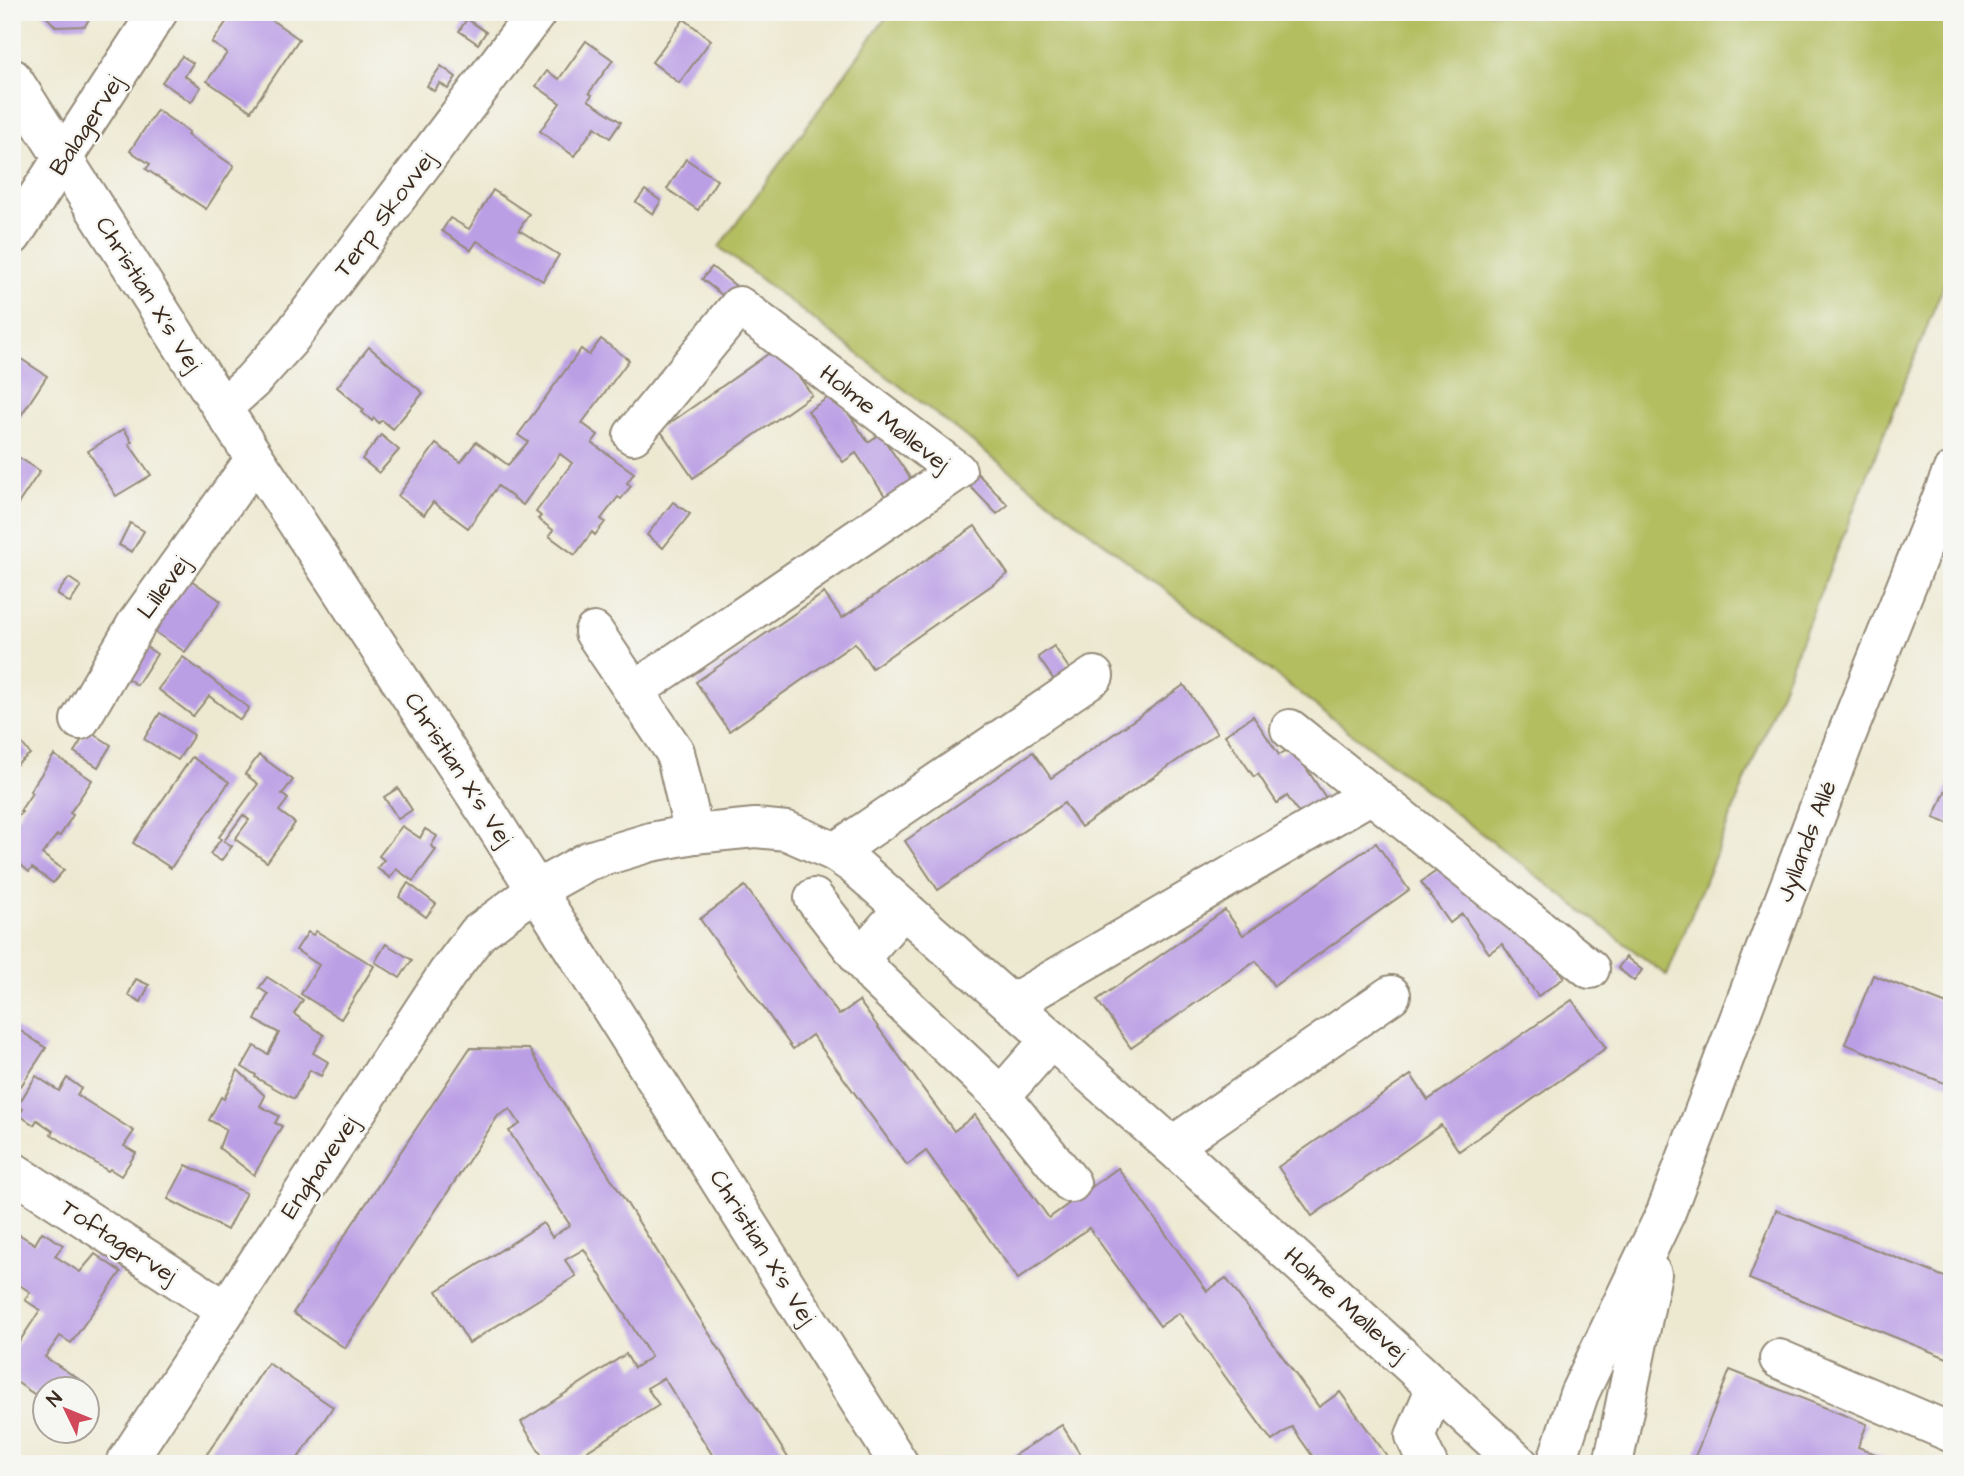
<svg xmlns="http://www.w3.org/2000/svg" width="1964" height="1476" font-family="'Architects Daughter',sans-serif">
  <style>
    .green { fill: #b3be60; stroke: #77743f; stroke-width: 2 }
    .building { fill: #bb9fe5 }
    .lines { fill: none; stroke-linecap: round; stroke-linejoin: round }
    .minor-casing { stroke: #948a78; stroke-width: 42 }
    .minor { stroke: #fff; stroke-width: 38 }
    .labels { text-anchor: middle; stroke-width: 5; stroke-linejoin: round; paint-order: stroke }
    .street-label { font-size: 24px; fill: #3b2a1e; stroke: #f6f6f2 }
  </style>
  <rect width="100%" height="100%" fill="#f6f6f2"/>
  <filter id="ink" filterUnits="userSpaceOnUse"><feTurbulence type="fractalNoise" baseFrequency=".0143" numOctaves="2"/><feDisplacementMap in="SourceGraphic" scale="14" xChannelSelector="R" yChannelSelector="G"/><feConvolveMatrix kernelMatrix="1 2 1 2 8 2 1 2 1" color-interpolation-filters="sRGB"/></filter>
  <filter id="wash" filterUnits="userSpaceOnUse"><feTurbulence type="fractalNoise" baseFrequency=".00686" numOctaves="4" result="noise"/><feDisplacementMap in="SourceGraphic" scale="28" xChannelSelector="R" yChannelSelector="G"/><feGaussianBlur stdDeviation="1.57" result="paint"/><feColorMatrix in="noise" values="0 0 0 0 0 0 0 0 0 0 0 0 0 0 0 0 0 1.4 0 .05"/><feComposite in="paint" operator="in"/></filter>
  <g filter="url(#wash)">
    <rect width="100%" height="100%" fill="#ede9d1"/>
    <path class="green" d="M 890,12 L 1952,12 L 1952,264 L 1667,976 L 719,247 Z"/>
    <g id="blocks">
      <g class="building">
        <path d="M 42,12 L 93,12 L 85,26 L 56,27 Z"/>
        <path d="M 233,12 L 260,12 L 299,39 L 251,111 L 207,81 L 227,53 L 212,43 Z"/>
        <path d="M 467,19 L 486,32 L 478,44 L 459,31 Z"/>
        <path d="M 684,19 L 711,40 L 679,83 L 652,62 Z"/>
        <path d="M 586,41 L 613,60 L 589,93 L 592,95 L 588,100 L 621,122 L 610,138 L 595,127 L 574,156 L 540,131 L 560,103 L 536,86 L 547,71 L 559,79 Z"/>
        <path d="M 182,56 L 193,63 L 185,76 L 201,87 L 191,102 L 162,82 Z"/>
        <path d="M 441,66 L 456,77 L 448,89 L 440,83 L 434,91 L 427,86 Z"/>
        <path d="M 157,110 L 189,132 L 187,135 L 234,166 L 206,209 L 146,169 L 150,164 L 130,151 Z"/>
        <path d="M 686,159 L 717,180 L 698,210 L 667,189 Z"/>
        <path d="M 493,190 L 529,214 L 519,230 L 559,255 L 543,281 L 477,241 L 471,250 L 442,231 L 450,218 L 469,229 Z"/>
        <path d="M 645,190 L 661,201 L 653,214 L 636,202 Z"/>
        <path d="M 712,267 L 736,286 L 727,299 L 702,279 Z"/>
        <path d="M 601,339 L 629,360 L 582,423 L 598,435 L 592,443 L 634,473 L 627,483 L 631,486 L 621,499 L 618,497 L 601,519 L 605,522 L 595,535 L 592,532 L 575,555 L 549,536 L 553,530 L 538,519 L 541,516 L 536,512 L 572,463 L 560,454 L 523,505 L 498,486 L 468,528 L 433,502 L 424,515 L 398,496 L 436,444 L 461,462 L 476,442 L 508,465 L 528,442 L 518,435 L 581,349 L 589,355 Z"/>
        <path d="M 369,347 L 423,393 L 393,429 L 382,420 L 379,423 L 374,418 L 372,421 L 362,412 L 364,410 L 337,387 Z"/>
        <path d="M 778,347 L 812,395 L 693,478 L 660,430 Z"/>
        <path d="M 12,353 L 47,376 L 18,420 L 12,416 Z"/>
        <path d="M 832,395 L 842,404 L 868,442 L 880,434 L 917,488 L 891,505 L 856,453 L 843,462 L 808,411 Z"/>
        <path d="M 124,429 L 132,442 L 129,444 L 151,475 L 116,496 L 88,451 Z"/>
        <path d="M 381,435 L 399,450 L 379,473 L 362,459 Z"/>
        <path d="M 12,453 L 40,471 L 12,513 Z"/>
        <path d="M 975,471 L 1008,505 L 997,514 L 965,481 Z"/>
        <path d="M 673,502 L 690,514 L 663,548 L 647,535 Z"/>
        <path d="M 130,523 L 144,531 L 132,552 L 119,545 Z"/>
        <path d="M 975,526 L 1008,574 L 872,668 L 855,643 L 729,731 L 696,682 L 824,593 L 842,618 Z"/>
        <path d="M 185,576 L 221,601 L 185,652 L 152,630 Z"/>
        <path d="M 69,578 L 81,586 L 70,603 L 57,594 Z"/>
        <path d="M 139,642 L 157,654 L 137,685 L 118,672 Z"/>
        <path d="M 1054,646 L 1072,673 L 1056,683 L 1038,657 Z"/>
        <path d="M 183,657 L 249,708 L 240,720 L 209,696 L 193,716 L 158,689 Z"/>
        <path d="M 1184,685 L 1217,733 L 1081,827 L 1064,803 L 938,890 L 905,841 L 1033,752 L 1051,778 Z"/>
        <path d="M 160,713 L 194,735 L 178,760 L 144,739 Z"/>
        <path d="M 1253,716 L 1279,755 L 1292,747 L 1328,801 L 1302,818 L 1287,796 L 1277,803 L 1258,774 L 1254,777 L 1225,735 Z"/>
        <path d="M 88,730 L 111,745 L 98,767 L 74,752 Z"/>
        <path d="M 21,742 L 30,754 L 12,768 L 12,744 L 15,747 Z"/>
        <path d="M 54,755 L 92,780 L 70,813 L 73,815 L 60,836 L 57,835 L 42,854 L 64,870 L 53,883 L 32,868 L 29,872 L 21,865 L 16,871 L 12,868 L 12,817 L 15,819 L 22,812 L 20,811 L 32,793 L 30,791 Z"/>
        <path d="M 259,755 L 293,780 L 282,794 L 288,799 L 279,811 L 295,823 L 267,862 L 235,839 L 249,820 L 243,815 L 224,841 L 232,846 L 221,861 L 210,854 L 221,839 L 219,837 L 258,784 L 245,774 Z"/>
        <path d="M 192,757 L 229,782 L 171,868 L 133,843 Z"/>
        <path d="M 1952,775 L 1952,825 L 1934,818 Z"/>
        <path d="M 398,788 L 412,810 L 398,819 L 384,797 Z"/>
        <path d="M 402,826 L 420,838 L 425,829 L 437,836 L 431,846 L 436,850 L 413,881 L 396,869 L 390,878 L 377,868 L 384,860 L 379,856 Z"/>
        <path d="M 1376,843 L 1409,890 L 1274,986 L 1256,961 L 1131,1048 L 1097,1000 L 1225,910 L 1243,935 Z"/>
        <path d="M 1448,863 L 1476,902 L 1489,893 L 1527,924 L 1564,978 L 1538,996 L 1502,944 L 1489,953 L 1462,914 L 1450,923 L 1421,882 Z"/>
        <path d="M 408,883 L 436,904 L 426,917 L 399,897 Z"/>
        <path d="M 745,886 L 839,1015 L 859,1001 L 954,1131 L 975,1115 L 1049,1218 L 1118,1168 L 1207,1291 L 1226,1278 L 1319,1407 L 1340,1392 L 1393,1464 L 1318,1464 L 1292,1427 L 1272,1441 L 1179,1313 L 1160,1326 L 1089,1228 L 1018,1279 L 926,1151 L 907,1165 L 812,1035 L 793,1049 L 700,919 Z"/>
        <path d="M 316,931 L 374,966 L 341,1019 L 301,994 L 319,965 L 296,950 L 308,932 L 313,935 Z"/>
        <path d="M 386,944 L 412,960 L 400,978 L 375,962 Z"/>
        <path d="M 1626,957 L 1642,970 L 1634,981 L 1618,968 Z"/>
        <path d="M 1873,975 L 1952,1006 L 1952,1086 L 1845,1044 Z"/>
        <path d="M 267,977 L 303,1000 L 294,1014 L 324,1035 L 313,1053 L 328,1062 L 321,1076 L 310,1070 L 294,1099 L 255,1077 L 256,1075 L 242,1067 L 254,1046 L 268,1054 L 279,1033 L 255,1020 L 268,994 L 259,988 Z"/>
        <path d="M 136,979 L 149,985 L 141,1002 L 128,995 Z"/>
        <path d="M 1572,1000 L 1606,1048 L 1459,1151 L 1441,1125 L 1312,1216 L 1278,1167 L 1411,1075 L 1428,1100 Z"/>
        <path d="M 12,1025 L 46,1048 L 21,1086 L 12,1080 Z"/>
        <path d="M 470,1048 L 529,1049 L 792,1464 L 718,1464 L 664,1378 L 647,1388 L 659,1405 L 567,1464 L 547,1464 L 521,1422 L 626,1354 L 634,1368 L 651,1357 L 584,1249 L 565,1260 L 576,1276 L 469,1343 L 437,1291 L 543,1223 L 552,1237 L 570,1225 L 509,1131 L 520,1124 L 510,1109 L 498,1116 L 345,1348 L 293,1313 Z"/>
        <path d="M 238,1070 L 265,1096 L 260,1106 L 279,1116 L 275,1123 L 282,1126 L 254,1175 L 219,1148 L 226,1129 L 209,1120 L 221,1097 L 224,1099 Z"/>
        <path d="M 36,1076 L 59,1091 L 67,1078 L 81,1088 L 77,1095 L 134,1131 L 124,1146 L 136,1153 L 121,1176 L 110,1169 L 108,1171 L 51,1134 L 53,1131 L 37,1120 L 34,1125 L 19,1115 L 23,1109 L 18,1105 Z"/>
        <path d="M 186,1165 L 246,1193 L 227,1230 L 168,1199 Z"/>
        <path d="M 1776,1210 L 1952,1280 L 1952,1360 L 1749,1279 Z"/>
        <path d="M 12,1230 L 35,1244 L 42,1232 L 63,1245 L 55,1256 L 80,1272 L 95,1254 L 121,1272 L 71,1343 L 60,1336 L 45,1357 L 83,1382 L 78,1388 L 46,1388 L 46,1402 L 12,1379 L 12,1353 L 40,1310 L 25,1300 L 30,1292 L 12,1280 Z"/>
        <path d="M 268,1363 L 333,1407 L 294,1464 L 208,1464 L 203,1460 Z"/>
        <path d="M 1730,1370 L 1867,1424 L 1858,1447 L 1888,1459 L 1886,1464 L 1692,1464 Z"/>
        <path d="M 1062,1425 L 1086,1464 L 1017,1464 L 1013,1456 Z"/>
      </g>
    </g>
  </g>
  <g filter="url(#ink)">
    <use href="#blocks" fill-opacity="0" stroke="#948a78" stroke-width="2"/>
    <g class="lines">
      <g class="minor-casing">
        <g id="minor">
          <path d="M 12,78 L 222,408 L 490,817 L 899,1464"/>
          <path d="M 12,236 L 158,12"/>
          <path d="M 222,408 L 252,381 L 289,340 L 537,12"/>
          <path d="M 633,435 L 739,306 L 957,471 L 634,691"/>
          <path d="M 594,632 L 675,752 L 694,834"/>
          <path d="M 80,720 L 137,623 L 255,459"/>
          <path d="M 1290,729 L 1590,969"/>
          <path d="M 835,852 L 1094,676"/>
          <path d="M 814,898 L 875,977 L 1001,1096 L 1071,1183"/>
          <path d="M 860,958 L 903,909"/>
          <path d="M 1011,1004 L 1371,794"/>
          <path d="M 1001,1096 L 1051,1039"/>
          <path d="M 1172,1146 L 1391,995"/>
          <path d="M 12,1171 L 225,1310"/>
          <path d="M 1779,1359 L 1952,1433"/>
          <path d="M 125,1464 L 447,974 L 478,933 L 536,890 L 588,861 L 651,842 L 694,834 L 755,828 L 787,831 L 835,852 L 854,865 L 1172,1146 L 1519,1464"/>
          <path d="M 1428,1464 L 1415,1436 L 1436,1387"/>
          <path d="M 1556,1464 L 1579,1394 L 1666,1212 L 1847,734 L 1952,472"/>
          <path d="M 1613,1464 L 1652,1274"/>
        </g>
      </g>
      <use href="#minor" class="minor"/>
    </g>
  </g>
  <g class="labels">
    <g class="street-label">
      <text transform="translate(86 125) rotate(-57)" y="8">Balagervej</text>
      <text transform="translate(384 214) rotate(-53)" y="8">Terp Skovvej</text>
      <text transform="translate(149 294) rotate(58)" y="8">Christian X's Vej</text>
      <text transform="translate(885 418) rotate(38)" y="8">Holme Møllevej</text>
      <text transform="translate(163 587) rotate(-54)" y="8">Lillevej</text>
      <text transform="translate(459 769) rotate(57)" y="8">Christian X's Vej</text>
      <text transform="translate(1806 841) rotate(-69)" y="8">Jyllands Allé</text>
      <text transform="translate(319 1167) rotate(-56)" y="8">Enghavevej</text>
      <text transform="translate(119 1241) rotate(33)" y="8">Toftagervej</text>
      <text transform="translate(763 1247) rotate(58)" y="8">Christian X's Vej</text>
      <text transform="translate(1346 1304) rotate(42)" y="8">Holme Møllevej</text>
    </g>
  </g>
  <rect width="1964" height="1476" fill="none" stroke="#f6f6f2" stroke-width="42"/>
  <g transform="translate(66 1410) rotate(313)"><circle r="33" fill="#f6f6f2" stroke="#aba49d" stroke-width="2"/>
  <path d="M0-5L12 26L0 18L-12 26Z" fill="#d1495b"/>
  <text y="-10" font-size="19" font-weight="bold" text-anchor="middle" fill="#3b2a1e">N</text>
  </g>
</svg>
